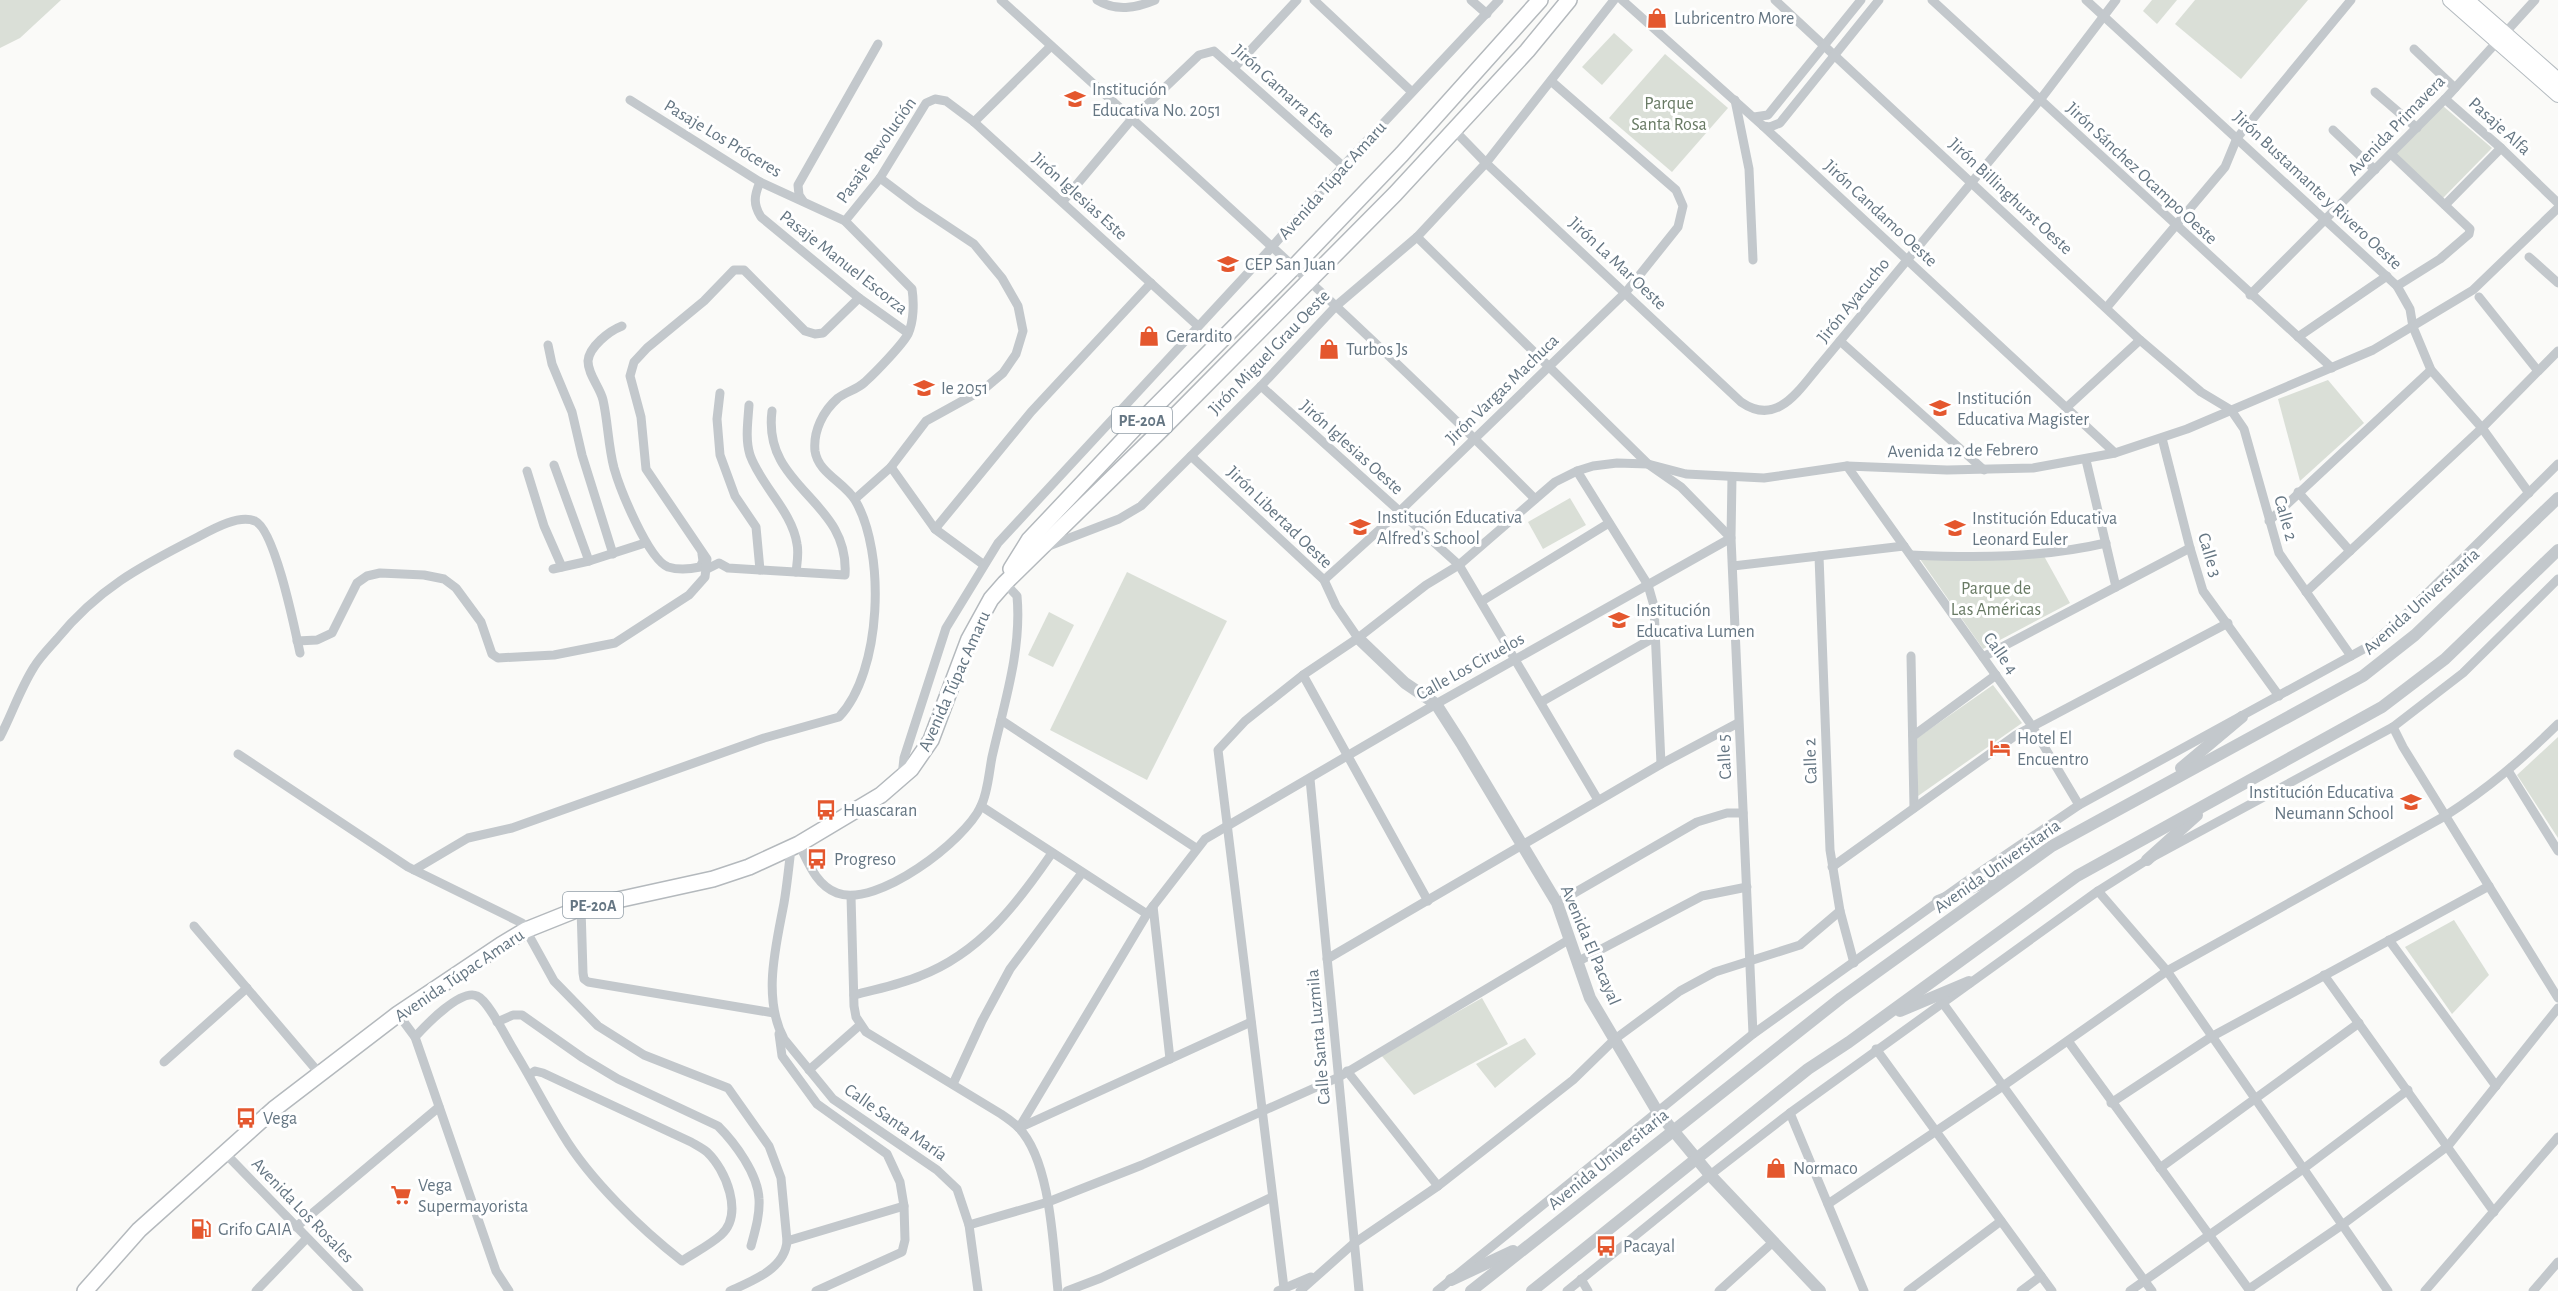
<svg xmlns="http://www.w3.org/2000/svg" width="2558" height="1291" font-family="'Alegreya Sans',sans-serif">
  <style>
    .green { fill: #dadfd7 }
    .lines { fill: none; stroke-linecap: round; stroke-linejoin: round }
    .secondary-casing { stroke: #b3babf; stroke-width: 16 }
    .trunk-casing { stroke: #b4b9bd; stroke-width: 18 }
    .minor { stroke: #c3c8cc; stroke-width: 9 }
    .tertiary { stroke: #c3c8cc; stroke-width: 12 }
    .secondary { stroke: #fff; stroke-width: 14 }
    .trunk { stroke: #fff; stroke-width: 15 }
    .labels { text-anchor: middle; stroke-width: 6; stroke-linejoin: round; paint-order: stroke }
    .shield { fill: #fff; stroke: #939fa8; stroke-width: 1.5 }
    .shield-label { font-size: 16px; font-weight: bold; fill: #657683 }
    .poi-label { font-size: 18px; fill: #657683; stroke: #fff; text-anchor: start }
    .street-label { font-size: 18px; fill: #657683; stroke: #fff }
    .park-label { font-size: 18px; fill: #687a64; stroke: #fff }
  </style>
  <rect width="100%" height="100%" fill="#fafaf8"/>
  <g class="green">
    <path d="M 0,0 L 61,0 L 20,38 L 0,48 Z"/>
    <path d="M 2152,0 L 2177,0 L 2157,24 L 2143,11 Z"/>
    <path d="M 2195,0 L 2308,0 L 2241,79 L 2175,24 Z"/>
    <path d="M 1614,33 L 1633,50 L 1602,85 L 1582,67 Z"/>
    <path d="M 1665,54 L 1728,108 L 1672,172 L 1609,118 Z"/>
    <path d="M 2443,106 L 2492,148 L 2443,198 L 2395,153 Z"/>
    <path d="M 2328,380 L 2364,423 L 2300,481 L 2278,399 Z"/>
    <path d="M 1570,498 L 1586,525 L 1543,549 L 1528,522 Z"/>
    <path d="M 2044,556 L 2070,603 L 1983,649 L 1920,559 Z"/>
    <path d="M 1127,572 L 1227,621 L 1147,780 L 1050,730 Z"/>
    <path d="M 1049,612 L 1074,625 L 1053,667 L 1028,655 Z"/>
    <path d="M 1993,685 L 2022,723 L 1918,796 L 1917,738 Z"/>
    <path d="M 2558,737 L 2558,838 L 2517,775 Z"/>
    <path d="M 2454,920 L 2489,975 L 2452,1014 L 2405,947 Z"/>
    <path d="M 1482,998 L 1508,1044 L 1414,1095 L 1381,1055 Z"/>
    <path d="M 1525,1038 L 1536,1054 L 1495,1088 L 1476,1064 Z"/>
  </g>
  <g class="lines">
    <g class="secondary-casing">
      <g id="secondary">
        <path d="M 2450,0 L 2558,95"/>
        <path d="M 2467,0 L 2558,80"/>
      </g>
    </g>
    <g class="trunk-casing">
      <g id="trunk">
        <path d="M 1011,569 L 1029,540 L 1147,415 L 1293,268 L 1402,154 L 1540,0"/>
        <path d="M 85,1291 L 139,1230 L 274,1109 L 398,1014 L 501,945 L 526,930 L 581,908 L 713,879 L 749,867 L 799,844 L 881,795 L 911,769 L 931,740 L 969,639 L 991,599 L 1005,583 L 1162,429 L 1395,194 L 1527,51 L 1569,0"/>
      </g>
    </g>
    <g class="minor">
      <path d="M 1001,0 C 1181,164 1364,326 1535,499"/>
      <path d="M 1097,0 C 1116,12 1136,8 1155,0"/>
      <path d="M 1314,0 L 1412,92"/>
      <path d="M 1471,0 L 1487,14"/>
      <path d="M 1622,0 L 1763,126 L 2115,453"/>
      <path d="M 1775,0 L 2140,340 L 2201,392 L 2231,410 L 2244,429 L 2279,553 L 2351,656"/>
      <path d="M 1932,0 L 2332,368"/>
      <path d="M 2086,0 L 2397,286 L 2410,309 L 2413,327 L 2431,370 L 2482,428 L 2529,493"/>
      <path d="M 2414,49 L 2455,88"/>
      <path d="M 1234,68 L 1297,0"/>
      <path d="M 2375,92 L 2417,128"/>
      <path d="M 2445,99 L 2501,148 L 2558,203"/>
      <path d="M 1735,100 L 1749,169 L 1753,260"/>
      <path d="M 1754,117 L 1768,115 L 1861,0"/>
      <path d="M 974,122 L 1051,46"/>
      <path d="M 1763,126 L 1770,127 L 1780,123 L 1879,0"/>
      <path d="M 1454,130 L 1486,163 L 1741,402 C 1777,427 1798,391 1820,365 L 2040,100 L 2116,0"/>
      <path d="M 2333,130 L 2375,170"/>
      <path d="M 2391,154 L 2470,229 L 2469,234 L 2440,259 L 2397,286"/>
      <path d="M 760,182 C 754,196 753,204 761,217 L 859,298 L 908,333"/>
      <path d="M 803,201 L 799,195 L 798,185 L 878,44"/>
      <path d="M 1063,201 L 1131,120 L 1199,55 L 1214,51 L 1343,166"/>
      <path d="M 2445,205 L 2501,148"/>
      <path d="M 845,221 L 880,178 L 926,103 L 935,99 L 946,101 L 974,122 L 1198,326"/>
      <path d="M 2529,257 L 2558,283"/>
      <path d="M 2250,295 L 2445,99 L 2535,0"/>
      <path d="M 2479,297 L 2538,371"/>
      <path d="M 2107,307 L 2225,167 L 2237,138 L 2351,0"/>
      <path d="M 622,326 C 609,331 589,347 588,361 C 588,375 600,387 603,400 C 608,422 608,445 614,468 C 620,489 648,559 668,567 C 678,570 691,569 700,567 L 703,561 L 702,554"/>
      <path d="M 2298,337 L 2387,276"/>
      <path d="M 1840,341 L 1984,470"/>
      <path d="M 548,345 L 552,364 L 572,412 L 582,455 L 613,554"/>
      <path d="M 1261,386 L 1459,565 L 1598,800"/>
      <path d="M 720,393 L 717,419 L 720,455 L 735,496 L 756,527 L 760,570"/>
      <path d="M 749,405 C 748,421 745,439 750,455 C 761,486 792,511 797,544 C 799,553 797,563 796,572"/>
      <path d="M 2066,408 L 2140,340"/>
      <path d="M 2162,438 L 2190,548 L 2203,591 L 2279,696"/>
      <path d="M 1191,456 L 1324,580 L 1336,606 L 1358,638"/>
      <path d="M 2086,460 L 2116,587"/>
      <path d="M 554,465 L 589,561"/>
      <path d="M 1847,466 L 2032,726 L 2079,805"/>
      <path d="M 891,467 L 935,529 L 984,565"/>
      <path d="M 527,471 L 544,526 L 562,567"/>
      <path d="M 1577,471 L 1648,585 L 1654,606 L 1661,764"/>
      <path d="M 1732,477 L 1731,538 L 1753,1034"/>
      <path d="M 2298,492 L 2350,551"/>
      <path d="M 855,499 L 891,467 L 926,421 L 984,389 L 1003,373 L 1016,354 L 1023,331 L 1018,306 L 1002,278 L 974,244 L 917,206 L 880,178"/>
      <path d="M 2269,521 L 2431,370"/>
      <path d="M 935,529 L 1031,412 L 1151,283"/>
      <path d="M 1046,547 L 1119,519 L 1141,506 L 1261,386 L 1336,306 L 1417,237 L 1486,163 L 1614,0"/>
      <path d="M 1911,555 C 1977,558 2041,558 2106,543"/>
      <path d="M 1819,556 L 1830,850 L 1840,911 L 1854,963"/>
      <path d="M 1733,566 L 1904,546"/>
      <path d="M 553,569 L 589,561 L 645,543"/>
      <path d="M 707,569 L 719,563 L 728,568 L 845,575 C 850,499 762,489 772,411"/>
      <path d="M 1324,580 L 1399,512 L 1626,292 L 1678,227 L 1683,206 L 1676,190 L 1551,81"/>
      <path d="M 2306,592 L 2482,428 L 2558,351"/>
      <path d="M 1482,601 L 1609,523"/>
      <path d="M 297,641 L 317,640 L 332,633 L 357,583 L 367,576 L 380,573 L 424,575 L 444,579 L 456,588 L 481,622 L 492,654 L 498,658 L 554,655 L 615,643 L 689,595 L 705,577 L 707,559 L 646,469 L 641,417 L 630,376 L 634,362 L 647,348 L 704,301 L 734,270 L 744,270 L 805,331 L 815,334 L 823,333 L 859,298"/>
      <path d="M 1911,656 L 1914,808"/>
      <path d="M 1983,657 L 2190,548"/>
      <path d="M 1303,675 L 1428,901"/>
      <path d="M 1541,702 L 1655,637"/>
      <path d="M 1001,720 L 1196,848"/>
      <path d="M 2393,727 L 2403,747 L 2558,998"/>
      <path d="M 1913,736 L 1996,675"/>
      <path d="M 0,737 C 12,714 20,689 34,667 C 40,657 49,648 57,639 C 98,589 139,567 196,538 C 211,530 238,514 255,521 C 275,530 295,630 300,653"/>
      <path d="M 238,754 L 408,867 L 522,923 L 554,981 L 598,1026 L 644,1055 L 728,1088 L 769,1146 L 781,1178 L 787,1241 C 785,1269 752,1281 730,1291"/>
      <path d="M 2509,772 L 2558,851"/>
      <path d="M 902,776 L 904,758 L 946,628 L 998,543 L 1271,248 L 1343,166 L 1499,0"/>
      <path d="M 1310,779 L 1359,1291"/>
      <path d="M 981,806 L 1147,914"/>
      <path d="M 799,844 C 808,862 816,885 837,893 C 877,908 965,841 981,806 C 988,792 989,772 992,757 C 1004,704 1022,650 1017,596 L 1005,583"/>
      <path d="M 791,848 C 789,866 787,885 784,903 C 776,946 762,998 784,1039 L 833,1099 L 937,1170 L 957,1189 L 969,1225 L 978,1291"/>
      <path d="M 1832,867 L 2016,735 L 2228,623"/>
      <path d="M 414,870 L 468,838 L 512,828 L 764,738 L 839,717 C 882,672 886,552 855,500 C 844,482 818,473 815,451 C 813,431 823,411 838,398 C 846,392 858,389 865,382 C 876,372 902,345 908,334 C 914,321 914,302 912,289 L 845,221 L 760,182 L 630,100"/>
      <path d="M 2098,891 L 2167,971 L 2388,1291"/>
      <path d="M 851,896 L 854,1006 L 856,1017 L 866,1032 L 1001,1114 C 1007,1118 1014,1123 1019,1128 C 1051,1162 1053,1246 1058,1291"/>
      <path d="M 1557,903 L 1697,822 L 1727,813 L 1743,813"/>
      <path d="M 1153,906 L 1170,1059"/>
      <path d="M 581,908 L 583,973 L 584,979 L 588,982 L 774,1013"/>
      <path d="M 194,926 L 319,1073"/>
      <path d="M 2389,940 L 2496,1086"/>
      <path d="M 1327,959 L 1661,764 L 1738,723"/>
      <path d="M 1577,962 L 1702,896 L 1747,887"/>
      <path d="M 2324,975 L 2494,1212"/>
      <path d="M 854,995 C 876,989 899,985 920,976 C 980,953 1017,904 1052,853"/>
      <path d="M 1942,1002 L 2152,1291"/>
      <path d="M 398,1014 L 415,1037 L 496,1271 L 509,1291"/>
      <path d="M 497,1022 L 513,1015 L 522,1015 L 583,1058 L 618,1079 L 718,1126 C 735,1143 758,1174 759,1199 C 760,1215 755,1231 751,1246"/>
      <path d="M 779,1034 L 782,1056 L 817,1104 L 887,1154 L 900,1182 L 904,1206 L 905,1240 L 902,1252 L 816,1291"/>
      <path d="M 415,1037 C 425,1026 461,988 477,996 C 489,1001 507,1040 515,1052 C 532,1080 546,1108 563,1135 C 590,1180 641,1229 682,1261 C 694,1253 710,1245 721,1235 C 744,1214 726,1170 707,1152 C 702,1148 696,1145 691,1142 L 543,1073 L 535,1071 L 529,1075"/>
      <path d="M 2068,1041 L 2250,1291"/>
      <path d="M 1876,1049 L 2052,1291"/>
      <path d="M 164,1062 L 247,988"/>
      <path d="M 809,1070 L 860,1025"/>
      <path d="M 1347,1071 L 1438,1186"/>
      <path d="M 953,1084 L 982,1021 L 1010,969 L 1082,873"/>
      <path d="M 2111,1103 L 2211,1037 L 2489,886"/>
      <path d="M 1790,1113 L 1864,1291"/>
      <path d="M 1019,1128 L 1147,914 L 1205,839 L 1436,704 L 1731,538 L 1681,487 L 1648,464 L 1417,237"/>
      <path d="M 1019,1128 L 1251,1022"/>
      <path d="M 224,1152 L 359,1291"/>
      <path d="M 2160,1168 L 2359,1023"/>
      <path d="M 1828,1204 L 2003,1086 L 2167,971 L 2445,816 C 2489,788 2521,760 2558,724"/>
      <path d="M 969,1225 L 1048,1202 L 1142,1165 L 1339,1077 L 1570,939"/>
      <path d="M 296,1227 L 439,1107"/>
      <path d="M 787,1241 L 904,1206"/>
      <path d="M 1581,1279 L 1588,1291"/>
      <path d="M 1284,1288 L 1218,750 L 1245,721 L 1303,675 L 1358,638 L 1426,585 L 1459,565 L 1555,482 L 1577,471 L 1593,466 L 1617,463 L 1648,464 L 1686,474 L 1764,478 L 1847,466 L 1947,470 L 2033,468 L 2115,453 L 2187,429 L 2373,350 L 2473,290 L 2558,208"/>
      <path d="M 2249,1289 L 2342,1225 L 2448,1146 L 2558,1008"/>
      <path d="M 256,1291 L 307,1238"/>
      <path d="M 1067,1291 L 1101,1278 L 1272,1197"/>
      <path d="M 1278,1291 L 1311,1277"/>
      <path d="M 1300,1291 L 1353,1244 L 1438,1186 L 1573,1080 L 1615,1039 L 1680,991 L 1715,972 L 1800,945 L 1840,911"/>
      <path d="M 1437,1291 L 1753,1034 L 1967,881 L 2079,805 L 2371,645 L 2409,611 L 2558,464"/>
      <path d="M 1567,1291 L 1710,1175 L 1790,1113 L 2098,891 L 2147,860 L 2393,727 L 2463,673 L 2558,579"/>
      <path d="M 1719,1291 L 1772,1243"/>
      <path d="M 1908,1291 L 2001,1221"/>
      <path d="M 2021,1291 L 2041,1276"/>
      <path d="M 2130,1291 L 2303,1169 L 2408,1090"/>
      <path d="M 2425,1291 L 2558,1137"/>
      <path d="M 2533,1291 L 2558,1262"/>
    </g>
    <g class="tertiary">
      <path d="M 1358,638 L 1405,683 L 1436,704 L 1461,743 L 1557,903 L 1590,998 L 1657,1111 L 1710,1175 L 1820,1291"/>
      <path d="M 2181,768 L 2242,717"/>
      <path d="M 2147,860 L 2197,815"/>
      <path d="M 1938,901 L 2005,874"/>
      <path d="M 1900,1011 L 1969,982"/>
      <path d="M 1451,1280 L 1513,1251"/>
      <path d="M 1471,1291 L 1841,998 L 2052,846 L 2363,676 L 2415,635 L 2558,498"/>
      <path d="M 1532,1291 L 1808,1069 L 1849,1042 L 2077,876 L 2382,707 L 2445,659 L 2558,550"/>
    </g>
    <use href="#secondary" class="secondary"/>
    <use href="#trunk" class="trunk"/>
  </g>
  <defs>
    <g id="shop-bare" transform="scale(1.62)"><path d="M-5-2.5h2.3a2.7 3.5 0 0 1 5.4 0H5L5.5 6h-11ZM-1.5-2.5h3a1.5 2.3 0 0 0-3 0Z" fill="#e4572e" stroke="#fff" stroke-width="2.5" paint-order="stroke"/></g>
    <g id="school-bare" transform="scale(1.62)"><path d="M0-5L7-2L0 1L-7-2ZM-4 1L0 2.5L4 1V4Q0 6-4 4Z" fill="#e4572e" stroke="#fff" stroke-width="2.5" paint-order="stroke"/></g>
    <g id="hotel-bare" transform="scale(1.62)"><path d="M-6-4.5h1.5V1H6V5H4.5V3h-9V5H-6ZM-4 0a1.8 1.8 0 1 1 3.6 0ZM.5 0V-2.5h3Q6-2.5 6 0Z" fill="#e4572e" stroke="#fff" stroke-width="2.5" paint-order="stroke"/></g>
    <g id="bus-bare" transform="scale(1.62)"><path d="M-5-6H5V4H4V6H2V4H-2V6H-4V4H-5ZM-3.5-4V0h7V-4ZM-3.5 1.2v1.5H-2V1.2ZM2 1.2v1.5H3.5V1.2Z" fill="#e4572e" stroke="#fff" stroke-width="2.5" paint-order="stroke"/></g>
    <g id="supermarket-bare" transform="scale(1.62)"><path d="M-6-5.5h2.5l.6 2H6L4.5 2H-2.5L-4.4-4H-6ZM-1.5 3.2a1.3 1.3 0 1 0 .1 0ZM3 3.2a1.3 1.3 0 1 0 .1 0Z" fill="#e4572e" stroke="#fff" stroke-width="2.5" paint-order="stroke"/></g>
    <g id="fuel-bare" transform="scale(1.62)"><path d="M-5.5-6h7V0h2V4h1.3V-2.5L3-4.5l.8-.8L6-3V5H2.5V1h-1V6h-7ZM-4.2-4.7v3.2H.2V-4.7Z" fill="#e4572e" stroke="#fff" stroke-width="2.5" paint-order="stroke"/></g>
  </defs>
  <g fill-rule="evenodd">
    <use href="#shop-bare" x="1657" y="18"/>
    <use href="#school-bare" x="1075" y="99"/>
    <use href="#school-bare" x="1228" y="264"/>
    <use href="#shop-bare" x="1149" y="336"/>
    <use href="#shop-bare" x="1329" y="349"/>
    <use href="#school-bare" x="924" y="388"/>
    <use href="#school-bare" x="1940" y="408"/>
    <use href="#school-bare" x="1360" y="527"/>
    <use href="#school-bare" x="1955" y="528"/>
    <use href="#school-bare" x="1619" y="620"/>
    <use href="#hotel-bare" x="2000" y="748"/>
    <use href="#school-bare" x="2411" y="802"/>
    <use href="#bus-bare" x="826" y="810"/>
    <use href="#bus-bare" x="817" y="859"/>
    <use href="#bus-bare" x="246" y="1118"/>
    <use href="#shop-bare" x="1776" y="1168"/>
    <use href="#supermarket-bare" x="401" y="1195"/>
    <use href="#fuel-bare" x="201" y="1229"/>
    <use href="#bus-bare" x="1606" y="1246"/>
  </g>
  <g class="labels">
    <g class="shield">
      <rect x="1112" y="407" width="60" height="26" rx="4.5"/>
      <rect x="563" y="892" width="60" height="26" rx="4.5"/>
    </g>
    <g class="shield-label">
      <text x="1142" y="426">PE-20A</text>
      <text x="593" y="911">PE-20A</text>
    </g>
    <g class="poi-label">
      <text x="1674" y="24">Lubricentro More</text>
      <text x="1092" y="95">Institución<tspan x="1092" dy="21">Educativa No. 2051</tspan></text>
      <text x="1245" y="270">CEP San Juan</text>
      <text x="1166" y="342">Gerardito</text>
      <text x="1346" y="355">Turbos Js</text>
      <text x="941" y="394">Ie 2051</text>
      <text x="1957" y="404">Institución<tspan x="1957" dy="21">Educativa Magister</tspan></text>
      <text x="1377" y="523">Institución Educativa<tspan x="1377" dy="21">Alfred's School</tspan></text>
      <text x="1972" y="524">Institución Educativa<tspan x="1972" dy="21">Leonard Euler</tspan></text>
      <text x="1636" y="616">Institución<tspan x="1636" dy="21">Educativa Lumen</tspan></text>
      <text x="2017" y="744">Hotel El<tspan x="2017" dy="21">Encuentro</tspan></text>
      <text x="2394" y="798" text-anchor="end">Institución Educativa<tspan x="2394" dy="21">Neumann School</tspan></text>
      <text x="843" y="816">Huascaran</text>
      <text x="834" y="865">Progreso</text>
      <text x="263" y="1124">Vega</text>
      <text x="1793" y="1174">Normaco</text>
      <text x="418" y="1191">Vega<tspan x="418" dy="21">Supermayorista</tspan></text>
      <text x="218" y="1235">Grifo GAIA</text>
      <text x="1623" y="1252">Pacayal</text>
    </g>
    <g class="street-label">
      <text transform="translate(1284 91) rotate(42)" y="6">Jirón Gamarra Este</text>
      <text transform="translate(2396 125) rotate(-46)" y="6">Avenida Primavera</text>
      <text transform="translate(2500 126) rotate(42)" y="6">Pasaje Alfa</text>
      <text transform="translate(723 138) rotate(31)" y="6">Pasaje Los Próceres</text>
      <text transform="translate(876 150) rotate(-55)" y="6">Pasaje Revolución</text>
      <text transform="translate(2142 173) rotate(43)" y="6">Jirón Sánchez Ocampo Oeste</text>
      <text transform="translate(1332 180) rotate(-48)" y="6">Avenida Túpac Amaru</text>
      <text transform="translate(2318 190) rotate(43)" y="6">Jirón Bustamante y Rivero Oeste</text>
      <text transform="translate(1080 196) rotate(42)" y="6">Jirón Iglesias Este</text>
      <text transform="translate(2011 196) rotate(43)" y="6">Jirón Billinghurst Oeste</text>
      <text transform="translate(1881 213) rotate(43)" y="6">Jirón Candamo Oeste</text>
      <text transform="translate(844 262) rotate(38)" y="6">Pasaje Manuel Escorza</text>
      <text transform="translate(1618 263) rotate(43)" y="6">Jirón La Mar Oeste</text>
      <text transform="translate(1853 300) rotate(-51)" y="6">Jirón Ayacucho</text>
      <text transform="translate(1269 352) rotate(-46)" y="6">Jirón Miguel Grau Oeste</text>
      <text transform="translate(1502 389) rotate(-44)" y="6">Jirón Vargas Machuca</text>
      <text transform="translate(1352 447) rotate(42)" y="6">Jirón Iglesias Oeste</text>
      <text transform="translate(1963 450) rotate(-1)" y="6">Avenida 12 de Febrero</text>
      <text transform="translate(1280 517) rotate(44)" y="6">Jirón Libertad Oeste</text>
      <text transform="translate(2286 518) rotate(74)" y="6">Calle 2</text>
      <text transform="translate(2210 555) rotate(73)" y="6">Calle 3</text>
      <text transform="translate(2421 601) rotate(-42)" y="6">Avenida Universitaria</text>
      <text transform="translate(2001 653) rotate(55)" y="6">Calle 4</text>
      <text transform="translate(1470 666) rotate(-29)" y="6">Calle Los Ciruelos</text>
      <text transform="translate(954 681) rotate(-66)" y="6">Avenida Túpac Amaru</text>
      <text transform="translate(1724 757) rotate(-93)" y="6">Calle 5</text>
      <text transform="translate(1810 761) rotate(-92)" y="6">Calle 2</text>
      <text transform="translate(1997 866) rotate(-35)" y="6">Avenida Universitaria</text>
      <text transform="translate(1591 945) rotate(67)" y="6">Avenida El Pacayal</text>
      <text transform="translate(459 975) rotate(-34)" y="6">Avenida Túpac Amaru</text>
      <text transform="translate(1318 1037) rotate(-95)" y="6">Calle Santa Luzmila</text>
      <text transform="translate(896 1122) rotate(35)" y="6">Calle Santa María</text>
      <text transform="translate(1608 1159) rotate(-39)" y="6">Avenida Universitaria</text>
      <text transform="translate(303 1210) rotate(46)" y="6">Avenida Los Rosales</text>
    </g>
    <g class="park-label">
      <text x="1669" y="109">Parque<tspan x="1669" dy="21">Santa Rosa</tspan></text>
      <text x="1996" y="594">Parque de<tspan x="1996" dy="21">Las Américas</tspan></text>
    </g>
  </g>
</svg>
